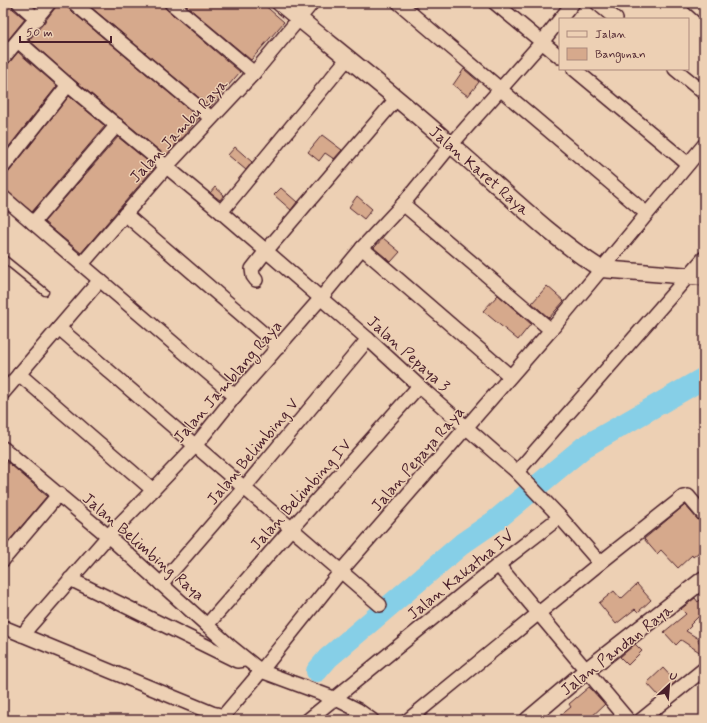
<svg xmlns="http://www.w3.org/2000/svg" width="707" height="723" font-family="Mynerve,sans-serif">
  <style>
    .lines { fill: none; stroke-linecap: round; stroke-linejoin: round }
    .river { stroke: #86cfe7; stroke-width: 22 }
    .building { fill: #d6a98c; stroke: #4a1f2b }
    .service-casing { stroke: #4a1f2b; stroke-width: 9 }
    .minor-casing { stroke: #4a1f2b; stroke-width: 16 }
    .tertiary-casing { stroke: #4a1f2b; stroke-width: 19 }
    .service { stroke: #edd0b4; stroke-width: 6 }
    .minor { stroke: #edd0b4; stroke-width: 13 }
    .tertiary { stroke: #edd0b4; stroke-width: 16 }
    .labels { text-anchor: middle; stroke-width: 3; stroke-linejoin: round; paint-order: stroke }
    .street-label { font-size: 16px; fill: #4a1f2b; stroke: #edd0b4 }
  </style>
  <rect width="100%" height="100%" fill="#edd0b4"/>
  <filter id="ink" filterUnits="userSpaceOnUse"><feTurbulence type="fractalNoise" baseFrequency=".025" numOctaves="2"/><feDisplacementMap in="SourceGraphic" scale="8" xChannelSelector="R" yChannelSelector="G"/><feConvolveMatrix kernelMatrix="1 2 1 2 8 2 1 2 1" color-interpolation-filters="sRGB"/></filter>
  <g filter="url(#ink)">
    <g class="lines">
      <path class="river" d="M 317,671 L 328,658 L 463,543 L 495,521 L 584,447 L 704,378"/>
    </g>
    <g class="building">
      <path d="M 3,3 L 11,3 L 13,9 L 25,19 L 3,46 Z"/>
      <path d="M 57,3 L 66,3 L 69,9 L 199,118 L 166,156 L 73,79 L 29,40 L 43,24 L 55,8 Z"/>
      <path d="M 86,3 L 163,3 L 166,9 L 240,72 L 210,107 Z"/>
      <path d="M 183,3 L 262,3 L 284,22 L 251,60 Z"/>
      <path d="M 18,52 L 57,86 L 3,154 L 3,66 L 9,63 Z"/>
      <path d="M 464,69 L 479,82 L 468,96 L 453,85 Z"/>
      <path d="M 69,96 L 105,126 L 32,212 L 3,188 L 3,175 L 9,172 Z"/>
      <path d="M 322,135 L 342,150 L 334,159 L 325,153 L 319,161 L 308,152 Z"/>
      <path d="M 118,137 L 155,167 L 81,253 L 44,222 Z"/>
      <path d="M 235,147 L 252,162 L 246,170 L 228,155 Z"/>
      <path d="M 215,187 L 224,195 L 220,200 L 210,193 Z"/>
      <path d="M 281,188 L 297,202 L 291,210 L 274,195 Z"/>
      <path d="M 357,196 L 372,209 L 364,219 L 349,207 Z"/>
      <path d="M 383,238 L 400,252 L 391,262 L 374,248 Z"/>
      <path d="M 547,286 L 564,301 L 549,318 L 532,303 Z"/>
      <path d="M 498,295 L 531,324 L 518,340 L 483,311 Z"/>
      <path d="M 3,458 L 47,496 L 3,548 Z"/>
      <path d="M 685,505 L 698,520 L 704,524 L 704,548 L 693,557 L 692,555 L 678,568 L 661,550 L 657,554 L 644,539 Z"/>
      <path d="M 637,584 L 651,600 L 638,612 L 635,609 L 616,624 L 599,603 L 614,591 L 621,599 Z"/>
      <path d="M 704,596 L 704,611 L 690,625 L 691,626 L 686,631 L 699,639 L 698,641 L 704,648 L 704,655 L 681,640 L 676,645 L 664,632 L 686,614 L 681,609 L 695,598 L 698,602 Z"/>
      <path d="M 635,644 L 642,651 L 628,665 L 620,657 Z"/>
      <path d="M 663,668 L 676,682 L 659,696 L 647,683 Z"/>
      <path d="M 589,687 L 605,704 L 588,720 L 555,720 L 571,707 L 569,704 Z"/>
    </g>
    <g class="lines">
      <g class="service-casing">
        <path id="service" d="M 3,258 L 45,292"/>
      </g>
      <g class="minor-casing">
        <g id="minor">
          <path d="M 19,3 L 37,19"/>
          <path d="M 74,3 L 211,118"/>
          <path d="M 171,3 L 254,73"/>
          <path d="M 399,3 L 646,213"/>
          <path d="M 495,3 L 560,57"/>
          <path d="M 597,3 L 616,19"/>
          <path d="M 694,3 L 704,12"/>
          <path d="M 18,41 L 68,85 L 221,212 L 368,339 L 419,386 L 517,472 L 560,517"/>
          <path d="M 3,58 L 49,3"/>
          <path d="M 574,69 L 688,164"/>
          <path d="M 675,69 L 704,93"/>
          <path d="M 3,167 L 68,85"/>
          <path d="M 3,197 L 235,396"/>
          <path d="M 403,204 L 551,330"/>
          <path d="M 221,212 L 348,58"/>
          <path d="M 125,214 L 279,347"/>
          <path d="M 33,223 L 117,125"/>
          <path d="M 362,248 L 510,376"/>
          <path d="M 82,264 L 167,166 L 254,73 L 312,3"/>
          <path d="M 256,280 L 253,276 L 252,269 L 266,251 L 397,98"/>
          <path d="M 59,328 L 380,605"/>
          <path d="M 19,374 L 153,490"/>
          <path d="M 3,393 L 100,280"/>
          <path d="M 3,448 L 108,536 L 230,646 L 261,671 L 334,698 L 358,710 L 372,720"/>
          <path d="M 517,472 L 704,258"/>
          <path d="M 3,560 L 59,494"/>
          <path d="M 498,565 L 628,720"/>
          <path d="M 70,579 L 237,661 L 244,660"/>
          <path d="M 161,584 L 244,488 L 368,339"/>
          <path d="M 207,625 L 291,529 L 419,386"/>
          <path d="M 3,627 L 212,713 L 221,715 L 225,714 L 253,681 L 341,571 L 551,330 L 704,145"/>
          <path d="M 22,635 L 108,536 L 153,490 L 195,446 L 235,396 L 321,298 L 362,248 L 403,204 L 451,145 L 542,42 L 573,3"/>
          <path d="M 308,720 L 498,565 L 560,517 L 600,563"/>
          <path d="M 408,720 L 600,563 L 683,497 L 688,496 L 704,515"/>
          <path d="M 641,720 L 704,669"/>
        </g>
      </g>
      <g class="tertiary-casing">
        <g id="tertiary">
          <path d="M 280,3 C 337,50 395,95 450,144 C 500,186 546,234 601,269 L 704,277"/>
          <path d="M 528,720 L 587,670 L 704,579"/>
        </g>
      </g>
      <use href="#service" class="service"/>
      <use href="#minor" class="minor"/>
      <use href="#tertiary" class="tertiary"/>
    </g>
  </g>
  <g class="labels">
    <g class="street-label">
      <text transform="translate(178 130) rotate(-47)" y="6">Jalan Jambu Raya</text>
      <text transform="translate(480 170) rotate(41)" y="6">Jalan Karet Raya</text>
      <text transform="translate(409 353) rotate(42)" y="6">Jalan Pepaya 3</text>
      <text transform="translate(227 381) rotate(-49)" y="6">Jalan Jamblang Raya</text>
      <text transform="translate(252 451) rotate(-50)" y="6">Jalan Belimbing V</text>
      <text transform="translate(417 458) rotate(-49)" y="6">Jalan Pepaya Raya</text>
      <text transform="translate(300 494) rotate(-48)" y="6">Jalan Belimbing IV</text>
      <text transform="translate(144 546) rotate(41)" y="6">Jalan Belimbing Raya</text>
      <text transform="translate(460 574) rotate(-39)" y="6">Jalan Kakatua IV</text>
      <text transform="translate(616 649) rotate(-38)" y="6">Jalan Pandan Raya</text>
    </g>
  </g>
  <rect width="707" height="723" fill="none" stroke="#edd0b4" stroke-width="16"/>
  <rect x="8" y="8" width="691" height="707" fill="none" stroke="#4a1f2b" stroke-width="1.5" filter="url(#ink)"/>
  <rect x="559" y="18" width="130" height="52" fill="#edd0b4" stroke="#ac897d"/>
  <rect x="567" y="31" width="20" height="6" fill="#edd0b4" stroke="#ac897d"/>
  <text x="595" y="38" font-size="12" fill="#4a1f2b">Jalan</text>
  <rect x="567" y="48" width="20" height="12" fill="#d6a98c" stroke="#ac897d"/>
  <text x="595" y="58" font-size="12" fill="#4a1f2b">Bangunan</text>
  <g transform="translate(669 685) rotate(26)" stroke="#edd0b4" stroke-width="3" paint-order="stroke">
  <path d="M0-3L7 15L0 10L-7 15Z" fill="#4a1f2b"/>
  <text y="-6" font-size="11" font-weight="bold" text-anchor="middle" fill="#4a1f2b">U</text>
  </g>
  <path d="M20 36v6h91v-6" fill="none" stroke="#4a1f2b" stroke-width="2"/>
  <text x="26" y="36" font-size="12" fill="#4a1f2b" stroke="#edd0b4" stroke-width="3" paint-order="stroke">50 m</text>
</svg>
